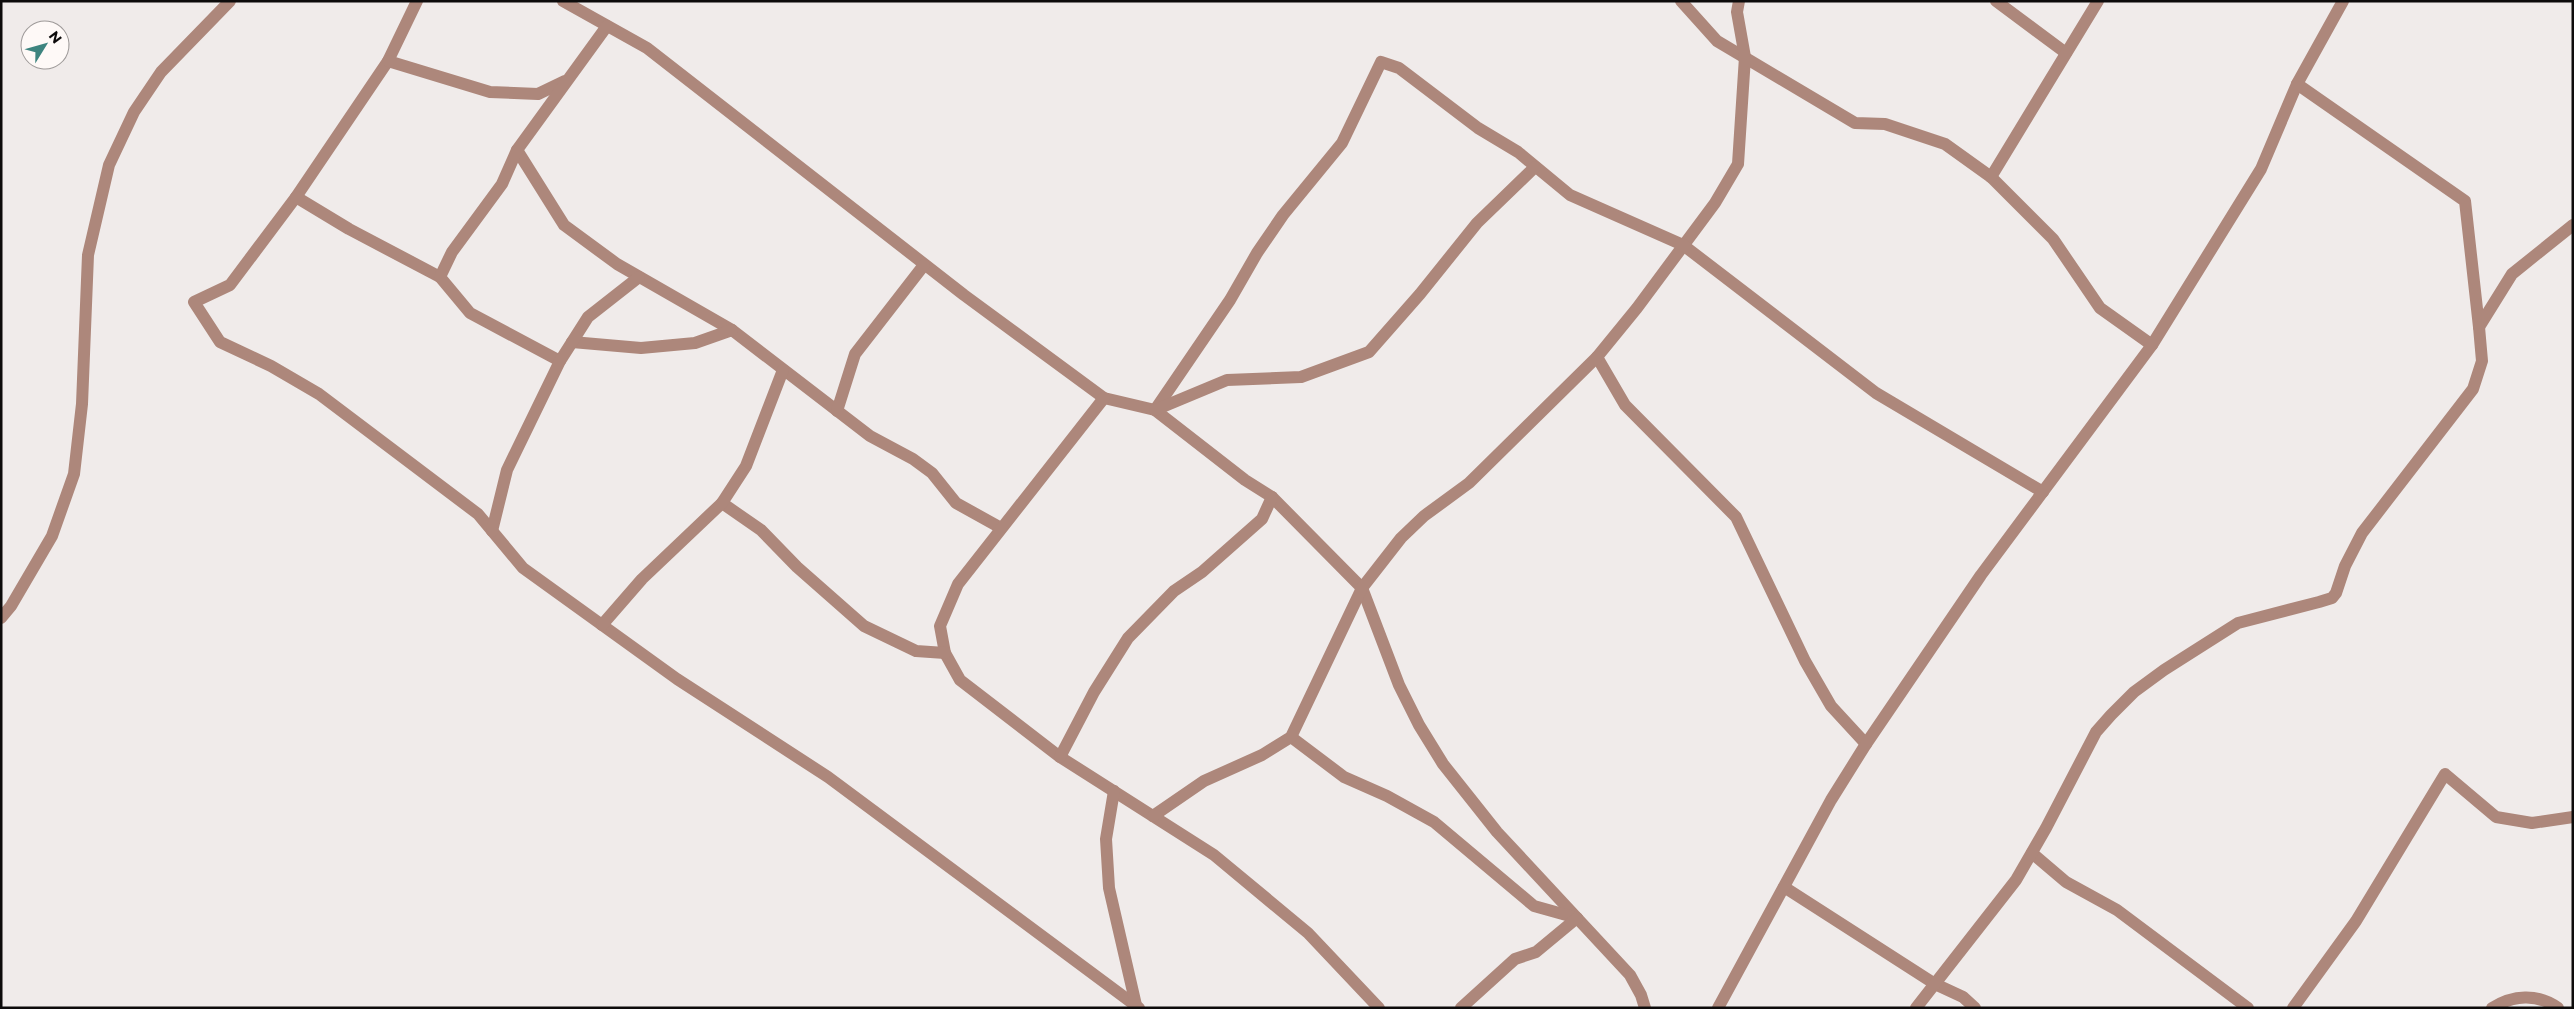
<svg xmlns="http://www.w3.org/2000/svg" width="2574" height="1009" font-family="Montserrat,sans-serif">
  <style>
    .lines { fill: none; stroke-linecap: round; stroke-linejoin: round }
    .minor { stroke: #ad877b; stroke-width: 12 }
  </style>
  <rect width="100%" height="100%" fill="#f0ebea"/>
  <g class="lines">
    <g class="minor">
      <path d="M 417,1 L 388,61 L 296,197 L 230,285 L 194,302 L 220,342 L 271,366 L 319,394 L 478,514 L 523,568 L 677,679 L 828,777 L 1139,1008"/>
      <path d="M 563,1 L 647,48 L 964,295 L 1104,398 L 1155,410 L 1245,480 L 1272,497 L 1362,588 L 1399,685 L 1419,725 L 1443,764 L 1497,832 L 1630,975 L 1641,995 L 1645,1008"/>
      <path d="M 1681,1 L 1717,41 L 1855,123 L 1885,124 L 1945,144 L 1991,177 L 2053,239 L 2100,308 L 2152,345"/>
      <path d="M 1739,1 L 1737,12 L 1745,57 L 1738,164 L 1715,203 L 1637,308 L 1597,357 L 1625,405 L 1736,517 L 1805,661 L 1831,706 L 1866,744"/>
      <path d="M 1996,1 L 2066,53"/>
      <path d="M 388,61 L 490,92 L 538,94 L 565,81"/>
      <path d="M 2297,84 L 2465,201 L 2479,327 L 2512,274 L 2573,225"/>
      <path d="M 517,150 L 564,225 L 617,264 L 732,330 L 870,436 L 913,459 L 932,473 L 956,503 L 1001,528"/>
      <path d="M 1991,177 L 2098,1"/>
      <path d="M 296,197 L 349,229 L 440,277"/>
      <path d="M 572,342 L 641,348 L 695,343 L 732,330"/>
      <path d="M 560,361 L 470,313 L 440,277 L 452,252 L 502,184 L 517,150 L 607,26"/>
      <path d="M 1104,398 L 958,584 L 940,626 L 945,653 L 960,680 L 1060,757 L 1214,855 L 1308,933 L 1379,1008"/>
      <path d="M 1155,410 L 1230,300 L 1257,253 L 1283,215 L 1342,143 L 1381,62 L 1399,68 L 1478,128 L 1518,152 L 1570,195 L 1683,245 L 1876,393 L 2043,492"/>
      <path d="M 1155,410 L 1227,380 L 1301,377 L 1369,352 L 1420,294 L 1477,223 L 1535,167"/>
      <path d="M 837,411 L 855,354 L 924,265"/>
      <path d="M 722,503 L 761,530 L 797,567 L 864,626 L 916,651 L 945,653"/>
      <path d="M 492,531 L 507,470 L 560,361 L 588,317 L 639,277"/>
      <path d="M 1,618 L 11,606 L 52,536 L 74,474 L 82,404 L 88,255 L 109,165 L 134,112 L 161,72 L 230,1"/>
      <path d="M 602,625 L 642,579 L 722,503 L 746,466 L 783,370"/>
      <path d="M 1291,737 L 1344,777 L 1387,796 L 1434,822 L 1534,906 L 1577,918"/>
      <path d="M 1060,757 L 1094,692 L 1128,638 L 1174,591 L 1202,572 L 1262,519 L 1272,497"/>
      <path d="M 1114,791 L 1106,839 L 1109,888 L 1136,1005"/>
      <path d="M 1153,816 L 1204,781 L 1262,755 L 1291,737 L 1362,588 L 1401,538 L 1424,516 L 1469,483 L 1597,357"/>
      <path d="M 2032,853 L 2066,882 L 2117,910 L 2248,1008"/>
      <path d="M 1784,887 L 1935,984 L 1963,997 L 1975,1008"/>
      <path d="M 1461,1008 L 1515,959 L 1536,952 L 1577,918"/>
      <path d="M 1718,1008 L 1831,800 L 1866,744 L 1981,575 L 2152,345 L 2261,169 L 2297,84 L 2343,1"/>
      <path d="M 1916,1008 L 2016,880 L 2046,828 L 2096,732 L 2111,715 L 2134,692 L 2164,670 L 2238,623 L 2319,602 L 2332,598 L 2336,593 L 2345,566 L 2362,533 L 2473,389 L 2482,361 L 2479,327"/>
      <path d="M 2293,1008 L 2356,921 L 2445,774 L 2496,817 L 2532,823 L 2573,817"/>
      <path d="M 2492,1008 C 2513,995 2537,993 2558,1008"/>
    </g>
  </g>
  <rect width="2574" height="1009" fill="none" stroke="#0d0b0b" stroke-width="5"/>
  <g transform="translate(45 45) rotate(53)"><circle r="24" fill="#fef9f7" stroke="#9e9a99"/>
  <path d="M0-4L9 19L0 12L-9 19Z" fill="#3d847f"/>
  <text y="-8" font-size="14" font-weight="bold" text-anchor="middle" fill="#0d0b0b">N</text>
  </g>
</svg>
